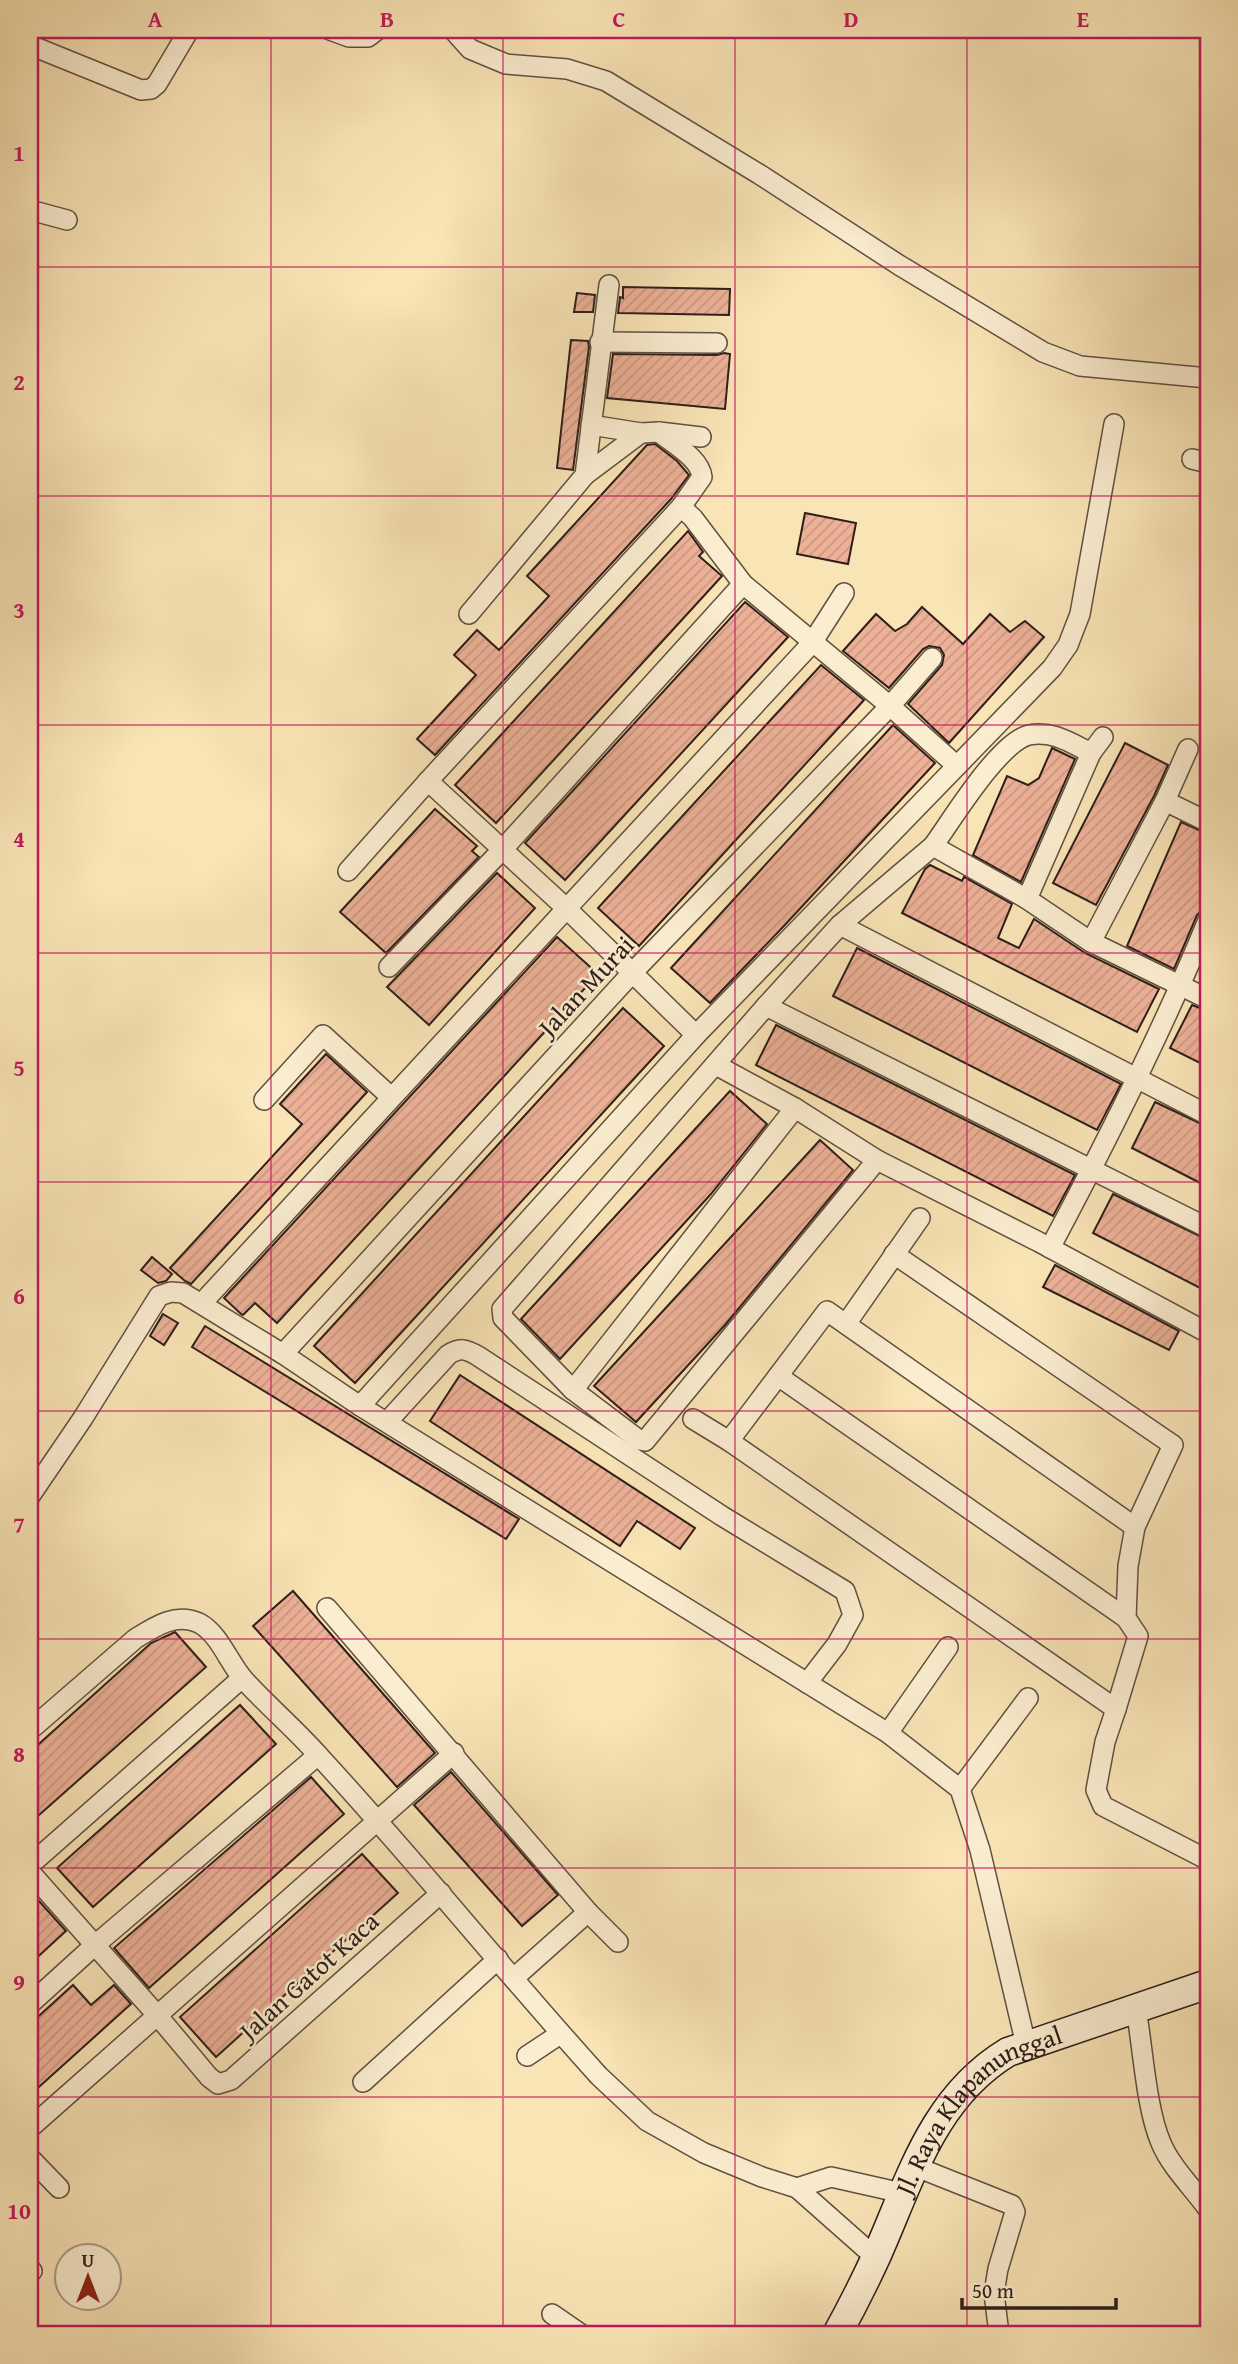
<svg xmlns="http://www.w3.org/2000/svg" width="1238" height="2364" font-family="'Gentium Book Plus',serif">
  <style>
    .building { fill: url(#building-hatch); stroke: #2d1e19; stroke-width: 2 }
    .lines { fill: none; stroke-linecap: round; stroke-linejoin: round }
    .street-casing { stroke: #605040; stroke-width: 22 }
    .secondary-casing { stroke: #2d1e19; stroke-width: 31 }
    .street { stroke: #fbedd0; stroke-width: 19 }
    .secondary { stroke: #fbedd0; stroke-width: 28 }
    .grid { fill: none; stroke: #c2185b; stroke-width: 2; stroke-opacity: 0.55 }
    .labels { text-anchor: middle; stroke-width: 5; stroke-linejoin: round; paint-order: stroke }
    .street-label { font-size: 26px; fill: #2d1e19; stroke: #fbedd0 }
    .neatline { fill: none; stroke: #c2185b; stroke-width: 2.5 }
    .grid-label { font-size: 23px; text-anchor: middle; font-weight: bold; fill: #c2185b }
  </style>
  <defs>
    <pattern id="building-hatch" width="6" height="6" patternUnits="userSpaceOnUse" patternTransform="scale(1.75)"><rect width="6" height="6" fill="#edb197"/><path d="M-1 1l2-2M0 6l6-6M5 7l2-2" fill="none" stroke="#cc9882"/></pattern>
  </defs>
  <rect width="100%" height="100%" fill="#f9e4b6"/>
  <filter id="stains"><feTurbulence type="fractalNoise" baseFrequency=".00286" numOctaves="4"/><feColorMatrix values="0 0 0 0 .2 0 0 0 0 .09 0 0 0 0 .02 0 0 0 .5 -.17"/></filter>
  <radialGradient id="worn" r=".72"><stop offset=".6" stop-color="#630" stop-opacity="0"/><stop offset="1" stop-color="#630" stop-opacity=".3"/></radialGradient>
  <g class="building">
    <path d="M 623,287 L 730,289 L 729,315 L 618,313 L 620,297 L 623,298 Z"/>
    <path d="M 577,293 L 595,295 L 593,312 L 574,312 Z"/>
    <path d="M 571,340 L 588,341 L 589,347 L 573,470 L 557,468 Z"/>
    <path d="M 724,353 L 730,354 L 725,409 L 607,398 L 613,354 L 717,355 Z"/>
    <path d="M 655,444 L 677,461 L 689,475 L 671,499 L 435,755 L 417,739 L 476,675 L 454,655 L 477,630 L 499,650 L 549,596 L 527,576 L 647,445 Z"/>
    <path d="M 805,513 L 856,523 L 848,564 L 797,554 Z"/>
    <path d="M 688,531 L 703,552 L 699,556 L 722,576 L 496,823 L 455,785 Z"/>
    <path d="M 745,602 L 788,637 L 565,880 L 525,843 Z"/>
    <path d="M 922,607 L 963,644 L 990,614 L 1010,632 L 1025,621 L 1044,637 L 949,743 L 908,704 L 942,665 L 944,655 L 940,648 L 929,646 L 923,649 L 889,688 L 843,651 L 876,614 L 895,631 L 907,624 Z"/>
    <path d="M 821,665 L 864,700 L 639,946 L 598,908 Z"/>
    <path d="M 893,725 L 935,763 L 782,928 L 710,1003 L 671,968 Z"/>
    <path d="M 1125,743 L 1168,765 L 1154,796 L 1096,905 L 1053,883 Z"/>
    <path d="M 1052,748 L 1075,759 L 1021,882 L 973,855 L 1007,776 L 1028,785 L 1039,778 Z"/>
    <path d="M 435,809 L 477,846 L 472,851 L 479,857 L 386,953 L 340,912 Z"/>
    <path d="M 1181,822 L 1208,834 L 1208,898 L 1204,909 L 1197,915 L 1174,969 L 1127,946 Z"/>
    <path d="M 930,865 L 962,881 L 964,877 L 1012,904 L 998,938 L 1019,948 L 1034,919 L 1085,953 L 1159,989 L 1137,1032 L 902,913 L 925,869 Z"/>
    <path d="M 497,873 L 535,908 L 429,1025 L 387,987 Z"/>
    <path d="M 557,937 L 598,974 L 277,1323 L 255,1303 L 243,1315 L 241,1314 L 224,1298 Z"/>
    <path d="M 857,948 L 1121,1084 L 1097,1130 L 833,996 Z"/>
    <path d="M 1192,1005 L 1208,1011 L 1208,1067 L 1170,1048 Z"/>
    <path d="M 623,1008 L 664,1046 L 355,1383 L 314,1346 Z"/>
    <path d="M 776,1025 L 1075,1175 L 1053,1216 L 756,1065 Z"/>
    <path d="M 326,1054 L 367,1092 L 191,1284 L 185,1281 L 170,1268 L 302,1124 L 280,1104 Z"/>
    <path d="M 730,1091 L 767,1124 L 711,1194 L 560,1359 L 521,1319 Z"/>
    <path d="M 1155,1102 L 1208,1127 L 1208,1187 L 1132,1148 Z"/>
    <path d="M 820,1140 L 853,1170 L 725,1325 L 636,1422 L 594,1386 Z"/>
    <path d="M 1113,1194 L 1208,1240 L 1208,1292 L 1093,1233 Z"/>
    <path d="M 152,1257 L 172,1274 L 166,1281 L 158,1283 L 141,1270 Z"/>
    <path d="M 1055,1265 L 1179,1331 L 1169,1350 L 1043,1287 Z"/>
    <path d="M 163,1314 L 178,1323 L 164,1345 L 150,1336 Z"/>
    <path d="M 205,1326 L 519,1519 L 506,1539 L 192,1347 Z"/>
    <path d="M 460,1375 L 695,1528 L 680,1549 L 637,1521 L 620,1546 L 430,1421 Z"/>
    <path d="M 293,1591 L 435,1753 L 397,1787 L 253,1626 Z"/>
    <path d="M 175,1632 L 206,1667 L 30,1823 L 30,1752 L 151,1643 Z"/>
    <path d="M 240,1705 L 276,1744 L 93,1907 L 57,1868 Z"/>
    <path d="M 451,1772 L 558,1895 L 522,1926 L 414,1805 Z"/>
    <path d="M 311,1777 L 344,1814 L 149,1988 L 114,1948 Z"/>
    <path d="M 362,1854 L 398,1893 L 216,2057 L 180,2017 Z"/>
    <path d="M 30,1891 L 66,1931 L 30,1964 Z"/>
    <path d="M 73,1985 L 91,2005 L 114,1985 L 131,2004 L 30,2095 L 30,2024 Z"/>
  </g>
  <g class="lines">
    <g class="street-casing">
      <g id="street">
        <path d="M 330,30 L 349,37 L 368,37 L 377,30"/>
        <path d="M 453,30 L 470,49 L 506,64 L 567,69 L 606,81 L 759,174 L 899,265 L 1043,352 L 1080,366 L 1208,378"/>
        <path d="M 30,45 L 141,90 L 151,89 L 157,84 L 189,30"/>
        <path d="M 30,210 L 67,220"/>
        <path d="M 600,342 L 717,343"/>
        <path d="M 591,425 L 641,433 L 659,432 L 701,437"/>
        <path d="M 1192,459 L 1208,463"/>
        <path d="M 585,475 L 641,433"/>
        <path d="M 681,507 L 693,518 L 743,584 L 890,706 L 957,766"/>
        <path d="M 469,614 L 585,475 L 609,285"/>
        <path d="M 428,781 L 565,907 L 696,1035"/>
        <path d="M 1165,801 L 1208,822"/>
        <path d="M 933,846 C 952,820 999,742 1029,735 C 1052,730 1071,743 1091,753"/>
        <path d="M 348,871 L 428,781 L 681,507 L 702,477 C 700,458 673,444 659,432"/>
        <path d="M 1027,899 L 1091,753 L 1103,737"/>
        <path d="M 840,925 L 1208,1115"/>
        <path d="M 1091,942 L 1165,801 L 1188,749"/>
        <path d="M 389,967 L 502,850 L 743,584"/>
        <path d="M 766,1006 L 1208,1228"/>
        <path d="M 716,1065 L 795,1108 L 877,1160 L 1039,1242 L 1208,1333"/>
        <path d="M 264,1100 L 323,1035 L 391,1097"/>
        <path d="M 877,1160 L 645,1441 L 639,1440 L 573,1390 L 503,1318 L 502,1309 L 766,1006 L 840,925 L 933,846 L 1027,899 L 1091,942 L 1208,999"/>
        <path d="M 1050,1248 C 1107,1141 1162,1032 1208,920"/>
        <path d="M 894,1254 L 1173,1445 L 1135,1527 L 1128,1566 L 1126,1618 L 1138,1636 L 1116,1709"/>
        <path d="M 202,1303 L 812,643 L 844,593"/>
        <path d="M 846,1324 L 920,1218"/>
        <path d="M 283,1354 L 632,973 L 890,706 L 932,658"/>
        <path d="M 778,1376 L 1126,1618"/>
        <path d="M 573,1390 L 795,1108"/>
        <path d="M 360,1406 L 696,1035 L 1052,668 L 1068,645 L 1080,614 L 1114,424"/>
        <path d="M 693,1419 L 729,1441 L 1116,1709 L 1105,1742 L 1096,1790 L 1103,1806 L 1208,1860"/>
        <path d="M 387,1422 L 448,1355 C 460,1347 466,1349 478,1356 L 722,1516 L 845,1591 L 853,1615 L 837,1644 L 807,1683"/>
        <path d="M 729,1441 L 827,1311 L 1135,1527"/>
        <path d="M 30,1496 L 83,1418 L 159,1296 L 171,1292 L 183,1293 L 283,1354 L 360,1406 L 888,1733 L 960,1789 L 980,1850 L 1026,2045"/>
        <path d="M 327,1608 L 588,1912 L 618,1942"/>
        <path d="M 30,1730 L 135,1639 C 154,1627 176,1612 199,1623 C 220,1634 229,1664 245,1681 C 269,1707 296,1730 319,1756 C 415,1860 504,1971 599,2076 L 647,2121 L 704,2153 L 762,2177 L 797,2188 L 875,2257"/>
        <path d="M 888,1733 L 948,1647"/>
        <path d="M 960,1789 L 1028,1698"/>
        <path d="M 30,1865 L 242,1678"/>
        <path d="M 30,1872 L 157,2015 L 209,2077 L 218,2084 L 231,2080 L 441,1893"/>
        <path d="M 514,1978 L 588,1912"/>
        <path d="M 30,2004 L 95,1945 L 318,1755"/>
        <path d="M 1136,2009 C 1143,2048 1146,2108 1161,2143 C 1171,2167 1193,2188 1208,2209"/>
        <path d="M 527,2056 L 560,2034"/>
        <path d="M 363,2082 L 498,1959"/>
        <path d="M 30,2128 L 454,1753"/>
        <path d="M 30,2158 L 59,2188"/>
        <path d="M 914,2166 L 1012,2205 L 1015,2212 L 998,2269 L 994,2293 L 999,2334"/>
        <path d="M 797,2188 L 831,2177 L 902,2193"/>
        <path d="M 30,2269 L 32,2271"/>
        <path d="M 552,2314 L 581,2334"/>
      </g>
    </g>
    <g class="secondary-casing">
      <g id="secondary">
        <path id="s1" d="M 837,2334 C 851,2309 864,2283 876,2257 C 910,2181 932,2098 1008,2052 L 1208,1984"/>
      </g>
    </g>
    <use href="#street" class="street"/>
    <use href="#secondary" class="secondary"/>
  </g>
  <path class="grid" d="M 271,30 L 271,2334M 503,30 L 503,2334M 735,30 L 735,2334M 967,30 L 967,2334M 30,267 L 1208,267M 30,496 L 1208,496M 30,725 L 1208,725M 30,953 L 1208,953M 30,1182 L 1208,1182M 30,1411 L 1208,1411M 30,1639 L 1208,1639M 30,1868 L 1208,1868M 30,2097 L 1208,2097"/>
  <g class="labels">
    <g class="street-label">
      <text transform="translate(586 986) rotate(-47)" y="9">Jalan Murai</text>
      <text transform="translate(309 1976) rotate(-42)" y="9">Jalan Gatot Kaca</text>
      <text dy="9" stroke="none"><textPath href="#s1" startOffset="273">Jl. Raya Klapanunggal</textPath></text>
    </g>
  </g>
  <rect width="1238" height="2364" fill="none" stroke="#f9e4b6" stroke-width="77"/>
  <g transform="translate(88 2277)"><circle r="33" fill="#fbedd0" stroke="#a99a87" stroke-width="2"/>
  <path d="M0-5L12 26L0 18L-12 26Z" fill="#8f2418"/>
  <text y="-10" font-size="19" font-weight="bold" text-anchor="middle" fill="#2d1e19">U</text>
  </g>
  <path d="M962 2298v10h154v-10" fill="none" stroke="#2d1e19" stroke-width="3.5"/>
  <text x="972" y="2298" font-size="21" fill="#2d1e19" stroke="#fbedd0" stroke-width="5" paint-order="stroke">50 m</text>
  <rect x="38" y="38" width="1162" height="2288" class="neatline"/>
  <g class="grid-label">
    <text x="155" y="27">A</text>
    <text x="387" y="27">B</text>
    <text x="619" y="27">C</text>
    <text x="851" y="27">D</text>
    <text x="1083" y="27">E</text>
    <text x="19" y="161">1</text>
    <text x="19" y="390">2</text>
    <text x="19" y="618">3</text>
    <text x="19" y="847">4</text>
    <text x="19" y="1076">5</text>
    <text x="19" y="1304">6</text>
    <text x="19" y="1533">7</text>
    <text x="19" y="1762">8</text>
    <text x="19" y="1990">9</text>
    <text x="19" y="2219">10</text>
  </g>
  <rect width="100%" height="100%" filter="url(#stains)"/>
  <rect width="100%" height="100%" fill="url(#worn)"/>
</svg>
